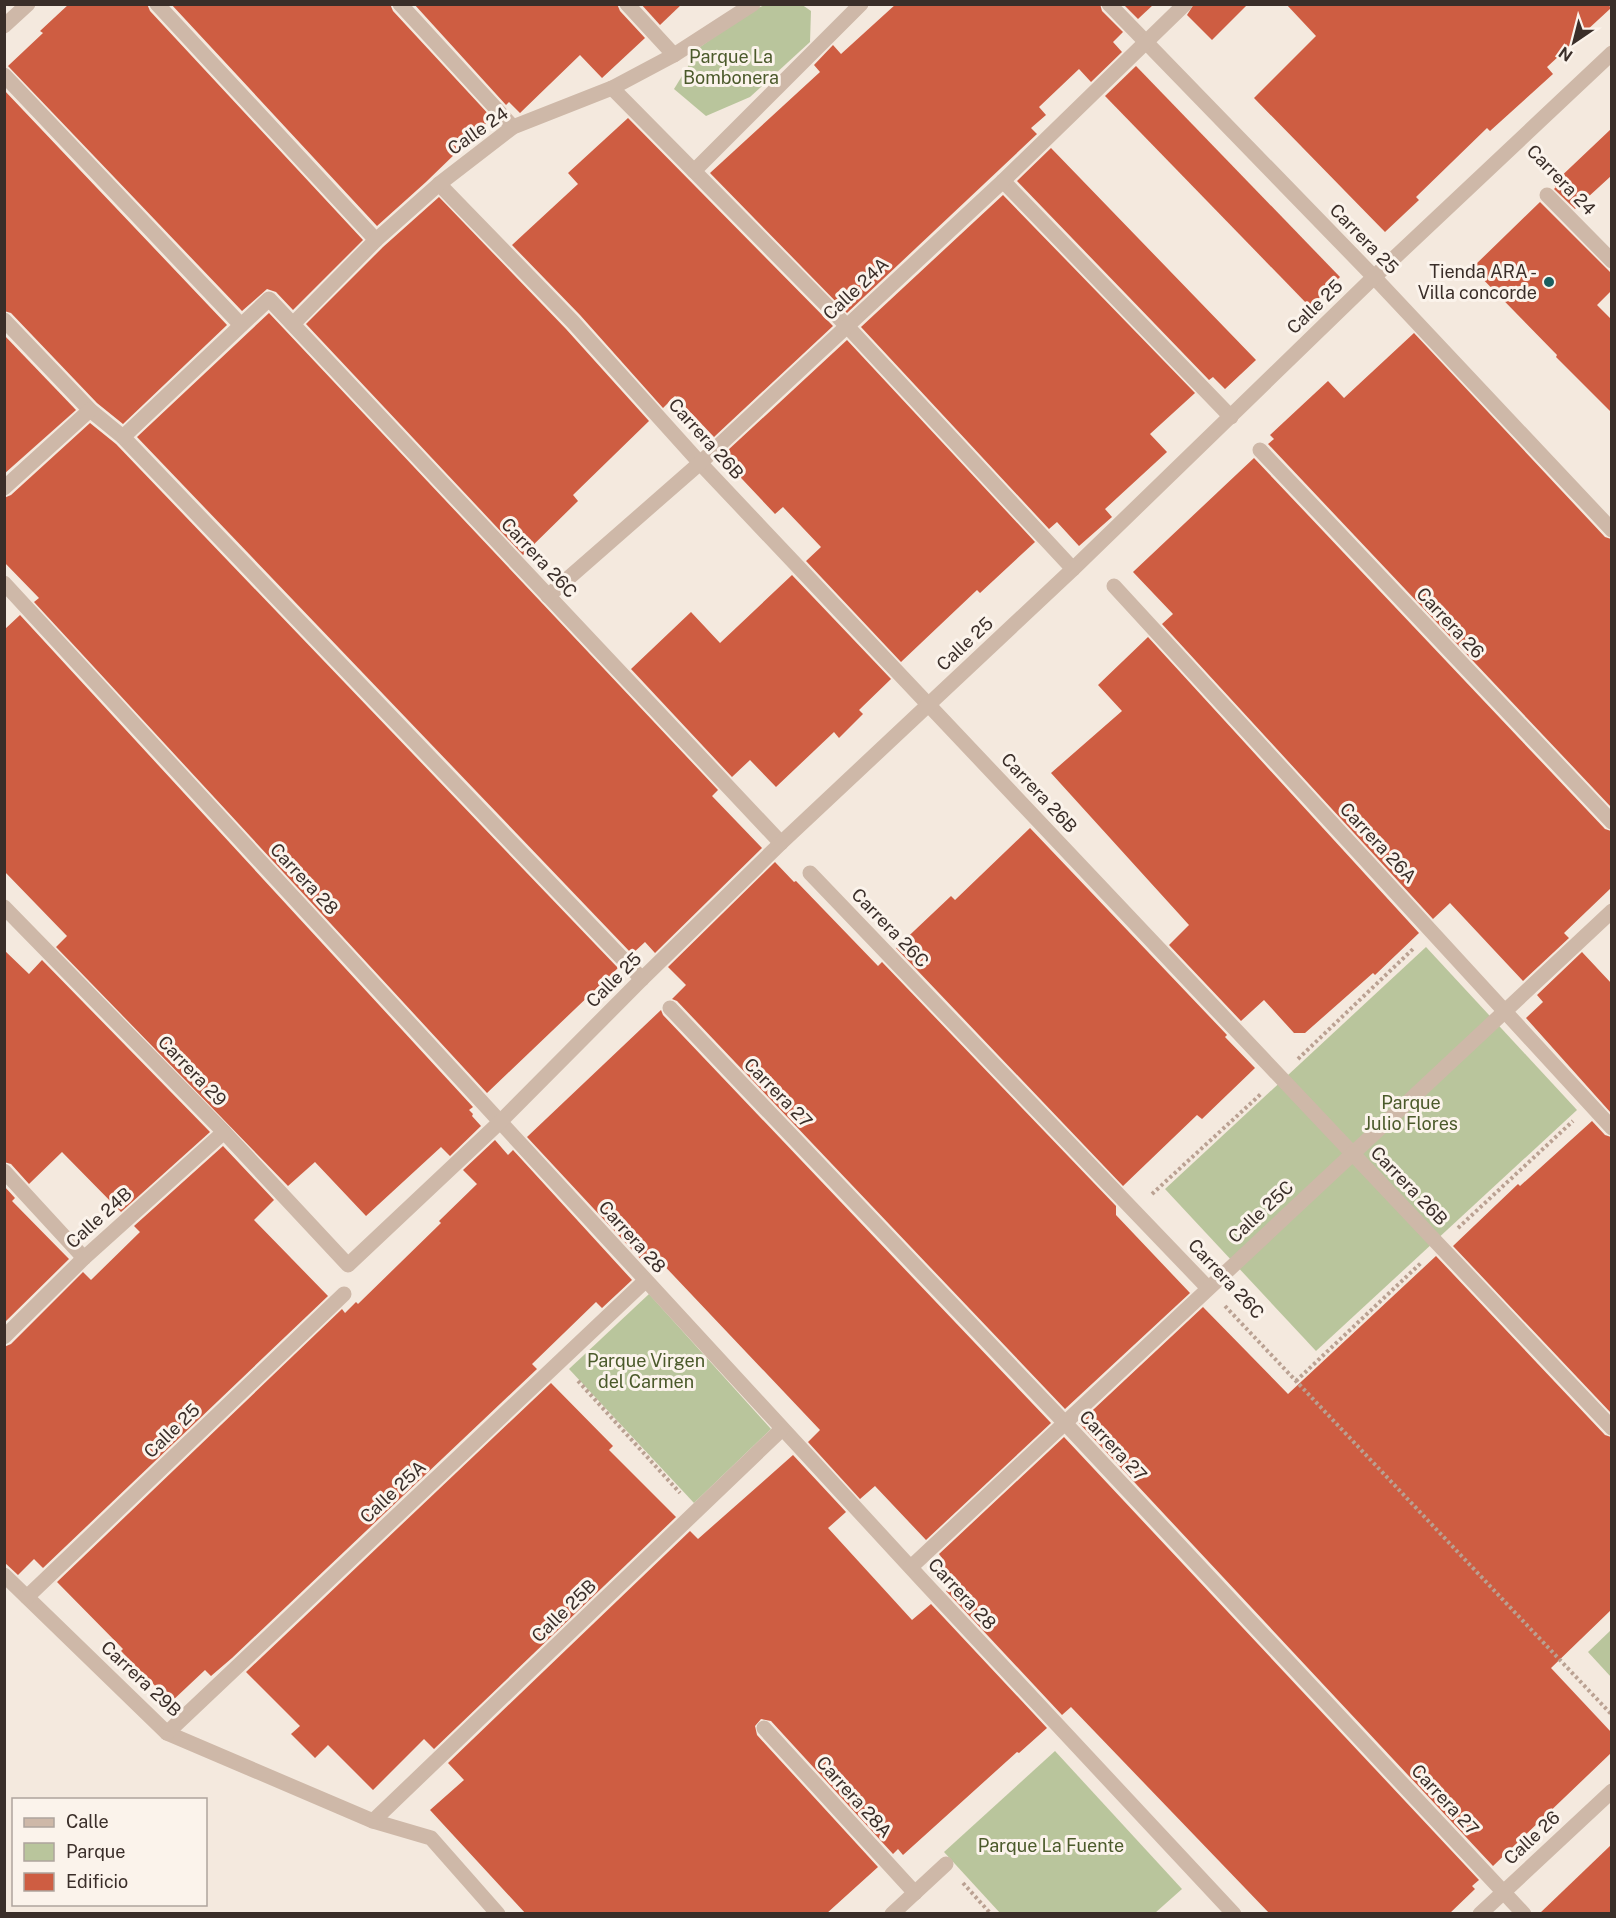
<svg xmlns="http://www.w3.org/2000/svg" width="1616" height="1918" font-family="'Public Sans',sans-serif">
  <style>
    .green { fill: #b9c59c }
    .building { fill: #ce5d42 }
    .lines { fill: none; stroke-linecap: round; stroke-linejoin: round }
    .path { stroke: #baa192; stroke-width: 4; stroke-dasharray: 3 3; stroke-linecap: butt }
    .service { stroke: #ceb8a8; stroke-width: 15 }
    .minor { stroke: #ceb8a8; stroke-width: 15 }
    .poi-dot { fill: #1b5e5f; stroke: #fbf3eb; stroke-width: 2 }
    .labels { text-anchor: middle; stroke-width: 6; stroke-linejoin: round; paint-order: stroke }
    .park-label { font-size: 18px; fill: #4b5a2b; stroke: #fbf3eb }
    .street-label { font-size: 18px; fill: #3a2e29; stroke: #fbf3eb }
    .poi-label { font-size: 18px; fill: #3a2e29; stroke: #fbf3eb; text-anchor: end }
  </style>
  <rect width="100%" height="100%" fill="#f4e9de"/>
  <g class="green">
    <path d="M 801,4 L 811,11 L 810,42 L 750,97 L 706,116 L 674,89 L 700,47 L 752,10 L 765,5 Z"/>
    <path d="M 1426,947 L 1577,1110 L 1316,1351 L 1165,1189 Z"/>
    <path d="M 649,1294 L 771,1429 L 694,1503 L 569,1369 Z"/>
    <path d="M 1611,1630 L 1611,1677 L 1588,1652 Z"/>
    <path d="M 1055,1751 L 1182,1889 L 1155,1913 L 1000,1913 L 944,1852 Z"/>
  </g>
  <g class="building">
    <path d="M 69,4 L 147,4 L 150,11 L 363,240 L 293,310 L 276,292 L 267,289 L 242,311 L 8,66 L 43,33 L 40,31 Z"/>
    <path d="M 171,4 L 390,4 L 393,11 L 492,118 L 426,182 L 377,226 Z"/>
    <path d="M 414,4 L 617,4 L 620,11 L 645,38 L 602,78 L 580,55 L 520,113 L 509,102 L 506,105 Z"/>
    <path d="M 641,4 L 682,4 L 660,25 Z"/>
    <path d="M 896,4 L 1100,4 L 1102,11 L 1123,32 L 1113,42 L 1122,52 L 1091,82 L 1079,69 L 1039,107 L 1046,115 L 1031,128 L 1037,134 L 847,313 L 710,173 L 820,72 L 814,65 L 833,45 L 841,54 Z"/>
    <path d="M 1123,4 L 1154,4 L 1138,19 Z"/>
    <path d="M 1194,4 L 1248,4 L 1212,40 L 1187,15 Z"/>
    <path d="M 1286,4 L 1611,4 L 1611,8 L 1547,67 L 1553,74 L 1490,131 L 1487,128 L 1416,197 L 1419,200 L 1385,232 L 1254,98 L 1316,36 Z"/>
    <path d="M 1136,66 L 1340,277 L 1310,307 L 1105,96 Z"/>
    <path d="M 4,90 L 227,325 L 123,424 L 97,403 L 11,313 L 4,311 Z"/>
    <path d="M 628,118 L 833,326 L 714,437 L 675,396 L 663,408 L 580,315 L 512,245 L 578,184 L 568,173 Z"/>
    <path d="M 1611,129 L 1611,176 L 1575,209 L 1554,189 L 1556,187 L 1553,184 Z"/>
    <path d="M 1051,148 L 1256,360 L 1225,389 L 1213,377 L 1209,380 L 1017,181 Z"/>
    <path d="M 1003,195 L 1195,393 L 1150,434 L 1167,452 L 1105,509 L 1112,517 L 1079,546 L 1057,522 L 1049,529 L 861,327 Z"/>
    <path d="M 439,197 L 566,329 L 649,421 L 573,495 L 578,501 L 523,555 L 306,324 L 383,247 Z"/>
    <path d="M 1540,202 L 1611,273 L 1611,291 L 1597,305 L 1611,319 L 1611,412 L 1556,357 L 1557,355 L 1472,268 Z"/>
    <path d="M 269,313 L 718,790 L 712,796 L 762,848 L 655,953 L 645,942 L 632,954 L 137,437 Z"/>
    <path d="M 1414,333 L 1605,537 L 1611,539 L 1611,807 L 1268,444 L 1274,439 L 1270,435 L 1328,381 L 1344,398 Z"/>
    <path d="M 4,335 L 76,410 L 4,474 Z"/>
    <path d="M 847,340 L 1035,542 L 980,593 L 977,590 L 901,662 L 806,561 L 821,547 L 783,507 L 775,514 L 726,462 L 731,456 L 727,451 Z"/>
    <path d="M 90,423 L 116,444 L 618,968 L 487,1093 L 34,602 L 39,598 L 4,562 L 4,498 L 11,495 Z"/>
    <path d="M 1254,458 L 1605,829 L 1611,831 L 1611,888 L 1564,933 L 1569,938 L 1523,981 L 1450,903 L 1433,919 L 1162,624 L 1173,614 L 1133,572 Z"/>
    <path d="M 792,575 L 891,679 L 859,710 L 863,714 L 839,738 L 834,732 L 776,787 L 750,760 L 732,777 L 631,669 L 691,612 L 720,643 Z"/>
    <path d="M 20,615 L 473,1107 L 469,1110 L 473,1114 L 472,1116 L 481,1126 L 450,1156 L 441,1147 L 366,1216 L 315,1162 L 288,1186 L 56,947 L 67,936 L 4,871 L 4,630 Z"/>
    <path d="M 1148,637 L 1419,933 L 1375,975 L 1373,973 L 1305,1033 L 1294,1033 L 1264,1000 L 1241,1021 L 1169,945 L 1189,925 L 1051,773 L 1122,711 L 1098,685 Z"/>
    <path d="M 1030,828 L 1227,1035 L 1225,1037 L 1255,1068 L 1202,1119 L 1197,1115 L 1123,1186 L 896,948 L 951,896 L 955,900 Z"/>
    <path d="M 775,862 L 794,882 L 796,881 L 878,966 L 882,962 L 1116,1206 L 1116,1215 L 1190,1293 L 1065,1409 L 677,1001 L 672,999 L 686,985 L 668,967 Z"/>
    <path d="M 4,950 L 29,974 L 42,960 L 210,1132 L 121,1212 L 62,1152 L 29,1184 L 11,1164 L 4,1162 Z"/>
    <path d="M 1582,952 L 1611,983 L 1611,1113 L 1526,1018 L 1543,1002 L 1537,995 Z"/>
    <path d="M 661,1010 L 663,1015 L 1051,1423 L 926,1540 L 875,1486 L 860,1499 L 808,1442 L 820,1430 L 656,1257 L 647,1266 L 527,1137 Z"/>
    <path d="M 1592,1121 L 1605,1135 L 1611,1137 L 1611,1413 L 1453,1246 L 1518,1184 L 1520,1186 Z"/>
    <path d="M 495,1140 L 508,1155 L 513,1150 L 632,1280 L 602,1308 L 596,1302 L 532,1364 L 537,1369 L 232,1658 L 211,1676 L 205,1670 L 171,1702 L 121,1651 L 123,1649 L 57,1582 L 342,1309 L 345,1313 L 356,1302 L 358,1304 L 441,1223 L 439,1221 L 477,1184 L 463,1170 Z"/>
    <path d="M 223,1146 L 274,1200 L 254,1220 L 328,1296 L 43,1568 L 34,1559 L 18,1575 L 4,1562 L 4,1347 L 11,1344 L 83,1272 L 91,1280 L 140,1232 L 134,1226 Z"/>
    <path d="M 4,1186 L 15,1198 L 12,1201 L 69,1259 L 4,1323 Z"/>
    <path d="M 1436,1256 L 1605,1435 L 1611,1437 L 1611,1610 L 1551,1668 L 1611,1732 L 1611,1753 L 1493,1866 L 1079,1423 L 1203,1307 L 1288,1394 Z"/>
    <path d="M 551,1383 L 613,1446 L 609,1450 L 676,1517 L 434,1749 L 424,1739 L 373,1790 L 328,1745 L 315,1758 L 291,1734 L 300,1726 L 246,1672 Z"/>
    <path d="M 1064,1437 L 1479,1880 L 1472,1886 L 1475,1889 L 1449,1914 L 1270,1914 L 1071,1707 L 1062,1715 L 946,1591 L 954,1583 L 936,1563 L 942,1558 L 939,1554 Z"/>
    <path d="M 793,1455 L 846,1512 L 828,1528 L 912,1620 L 931,1604 L 1047,1728 L 1019,1753 L 1017,1752 L 903,1855 L 898,1849 L 893,1854 L 771,1721 L 761,1719 L 755,1726 L 757,1735 L 878,1867 L 826,1914 L 526,1914 L 430,1810 L 464,1780 L 448,1763 L 690,1531 L 698,1539 Z"/>
    <path d="M 1611,1845 L 1611,1914 L 1539,1914 Z"/>
  </g>
  <g class="lines">
    <g class="path">
      <path d="M 1610,4 L 1612,6"/>
      <path d="M 1298,1059 L 1414,948"/>
      <path d="M 1152,1194 L 1262,1093"/>
      <path d="M 1458,1228 L 1573,1121"/>
      <path d="M 1225,1306 L 1612,1715"/>
      <path d="M 578,1381 L 680,1493"/>
      <path d="M 1296,1381 L 1422,1262"/>
      <path d="M 963,1883 L 991,1914"/>
    </g>
    <g class="service">
      <path d="M 764,1728 L 915,1893"/>
      <path d="M 892,1914 L 946,1864"/>
    </g>
    <g class="minor">
      <path d="M 157,4 L 376,240"/>
      <path d="M 400,4 L 513,127"/>
      <path d="M 627,4 L 674,55"/>
      <path d="M 1109,4 L 1374,277 L 1612,530"/>
      <path d="M 4,26 L 28,4"/>
      <path d="M 4,75 L 241,325"/>
      <path d="M 612,88 L 846,325 L 1073,569"/>
      <path d="M 694,171 L 861,4"/>
      <path d="M 1003,181 L 1231,417"/>
      <path d="M 439,184 L 573,322 L 700,463 L 1612,1428"/>
      <path d="M 1547,195 L 1612,261"/>
      <path d="M 4,320 L 90,410 L 123,437 L 642,979"/>
      <path d="M 293,324 L 376,240 L 439,184 L 513,127 L 612,88 L 674,55 L 753,4"/>
      <path d="M 123,437 L 269,299 L 781,843"/>
      <path d="M 1260,450 L 1612,822"/>
      <path d="M 4,488 L 90,410"/>
      <path d="M 4,583 L 923,1581 L 1234,1914"/>
      <path d="M 1114,586 L 1612,1128"/>
      <path d="M 548,596 L 700,463 L 1003,181 L 1185,4"/>
      <path d="M 810,873 L 1208,1288"/>
      <path d="M 4,907 L 224,1132 L 348,1265 L 501,1121 L 642,979 L 781,843 L 1073,569 L 1374,277 L 1612,53"/>
      <path d="M 670,1008 L 1065,1423 L 1524,1914"/>
      <path d="M 4,1171 L 84,1258"/>
      <path d="M 4,1337 L 84,1258 L 224,1132"/>
      <path d="M 911,1567 L 1612,911"/>
      <path d="M 4,1575 L 167,1733 L 373,1821 L 431,1838 L 498,1914"/>
      <path d="M 27,1597 L 344,1294"/>
      <path d="M 167,1733 L 645,1281"/>
      <path d="M 373,1821 L 782,1429"/>
      <path d="M 1480,1914 L 1612,1791"/>
    </g>
  </g>
  <circle class="poi-dot" cx="1549" cy="282" r="6"/>
  <g class="labels">
    <g class="park-label">
      <text x="731" y="63">Parque La<tspan x="731" dy="21">Bombonera</tspan></text>
      <text x="1411" y="1109">Parque<tspan x="1411" dy="21">Julio Flores</tspan></text>
      <text x="646" y="1367">Parque Virgen<tspan x="646" dy="21">del Carmen</tspan></text>
      <text x="1051" y="1852">Parque La Fuente</text>
    </g>
    <g class="street-label">
      <text transform="translate(478 131) rotate(-35)" y="6">Calle 24</text>
      <text transform="translate(1561 180) rotate(46)" y="6">Carrera 24</text>
      <text transform="translate(1364 239) rotate(46)" y="6">Carrera 25</text>
      <text transform="translate(856 289) rotate(-43)" y="6">Calle 24A</text>
      <text transform="translate(1315 307) rotate(-44)" y="6">Calle 25</text>
      <text transform="translate(706 439) rotate(48)" y="6">Carrera 26B</text>
      <text transform="translate(539 558) rotate(47)" y="6">Carrera 26C</text>
      <text transform="translate(1450 623) rotate(47)" y="6">Carrera 26</text>
      <text transform="translate(965 644) rotate(-43)" y="6">Calle 25</text>
      <text transform="translate(1039 793) rotate(47)" y="6">Carrera 26B</text>
      <text transform="translate(1378 843) rotate(47)" y="6">Carrera 26A</text>
      <text transform="translate(304 879) rotate(47)" y="6">Carrera 28</text>
      <text transform="translate(890 928) rotate(46)" y="6">Carrera 26C</text>
      <text transform="translate(614 980) rotate(-45)" y="6">Calle 25</text>
      <text transform="translate(192 1071) rotate(46)" y="6">Carrera 29</text>
      <text transform="translate(778 1093) rotate(46)" y="6">Carrera 27</text>
      <text transform="translate(1409 1186) rotate(46)" y="6">Carrera 26B</text>
      <text transform="translate(1261 1212) rotate(-43)" y="6">Calle 25C</text>
      <text transform="translate(99 1218) rotate(-42)" y="6">Calle 24B</text>
      <text transform="translate(632 1237) rotate(48)" y="6">Carrera 28</text>
      <text transform="translate(1226 1279) rotate(47)" y="6">Carrera 26C</text>
      <text transform="translate(172 1431) rotate(-44)" y="6">Calle 25</text>
      <text transform="translate(1113 1446) rotate(47)" y="6">Carrera 27</text>
      <text transform="translate(393 1492) rotate(-43)" y="6">Calle 25A</text>
      <text transform="translate(962 1594) rotate(47)" y="6">Carrera 28</text>
      <text transform="translate(564 1611) rotate(-44)" y="6">Calle 25B</text>
      <text transform="translate(141 1679) rotate(43)" y="6">Carrera 29B</text>
      <text transform="translate(854 1797) rotate(48)" y="6">Carrera 28A</text>
      <text transform="translate(1445 1800) rotate(47)" y="6">Carrera 27</text>
      <text transform="translate(1532 1838) rotate(-43)" y="6">Calle 26</text>
    </g>
    <g class="poi-label">
      <text x="1537" y="278">Tienda ARA -<tspan x="1537" dy="21">Villa concorde</tspan></text>
    </g>
  </g>
  <rect width="1616" height="1918" fill="none" stroke="#3a2e29" stroke-width="12"/>
  <rect x="12" y="1798" width="195" height="108" fill="#fbf3eb" stroke="#aea49d" stroke-width="1.5"/>
  <rect x="24" y="1818" width="30" height="9" fill="#ceb8a8" stroke="#aea49d" stroke-width="1.5"/>
  <text x="66" y="1828" font-size="18" fill="#3a2e29">Calle</text>
  <rect x="24" y="1843" width="30" height="18" fill="#b9c59c" stroke="#aea49d" stroke-width="1.5"/>
  <text x="66" y="1858" font-size="18" fill="#3a2e29">Parque</text>
  <rect x="24" y="1873" width="30" height="18" fill="#ce5d42" stroke="#aea49d" stroke-width="1.5"/>
  <text x="66" y="1888" font-size="18" fill="#3a2e29">Edificio</text>
  <g transform="translate(1574 42) rotate(215)" stroke="#fbf3eb" stroke-width="4.5" paint-order="stroke">
  <path d="M0-4.5L10 22L0 15L-10 22Z" fill="#3a2e29"/>
  <text y="-9" font-size="16" font-weight="bold" text-anchor="middle" fill="#3a2e29">N</text>
  </g>
</svg>
